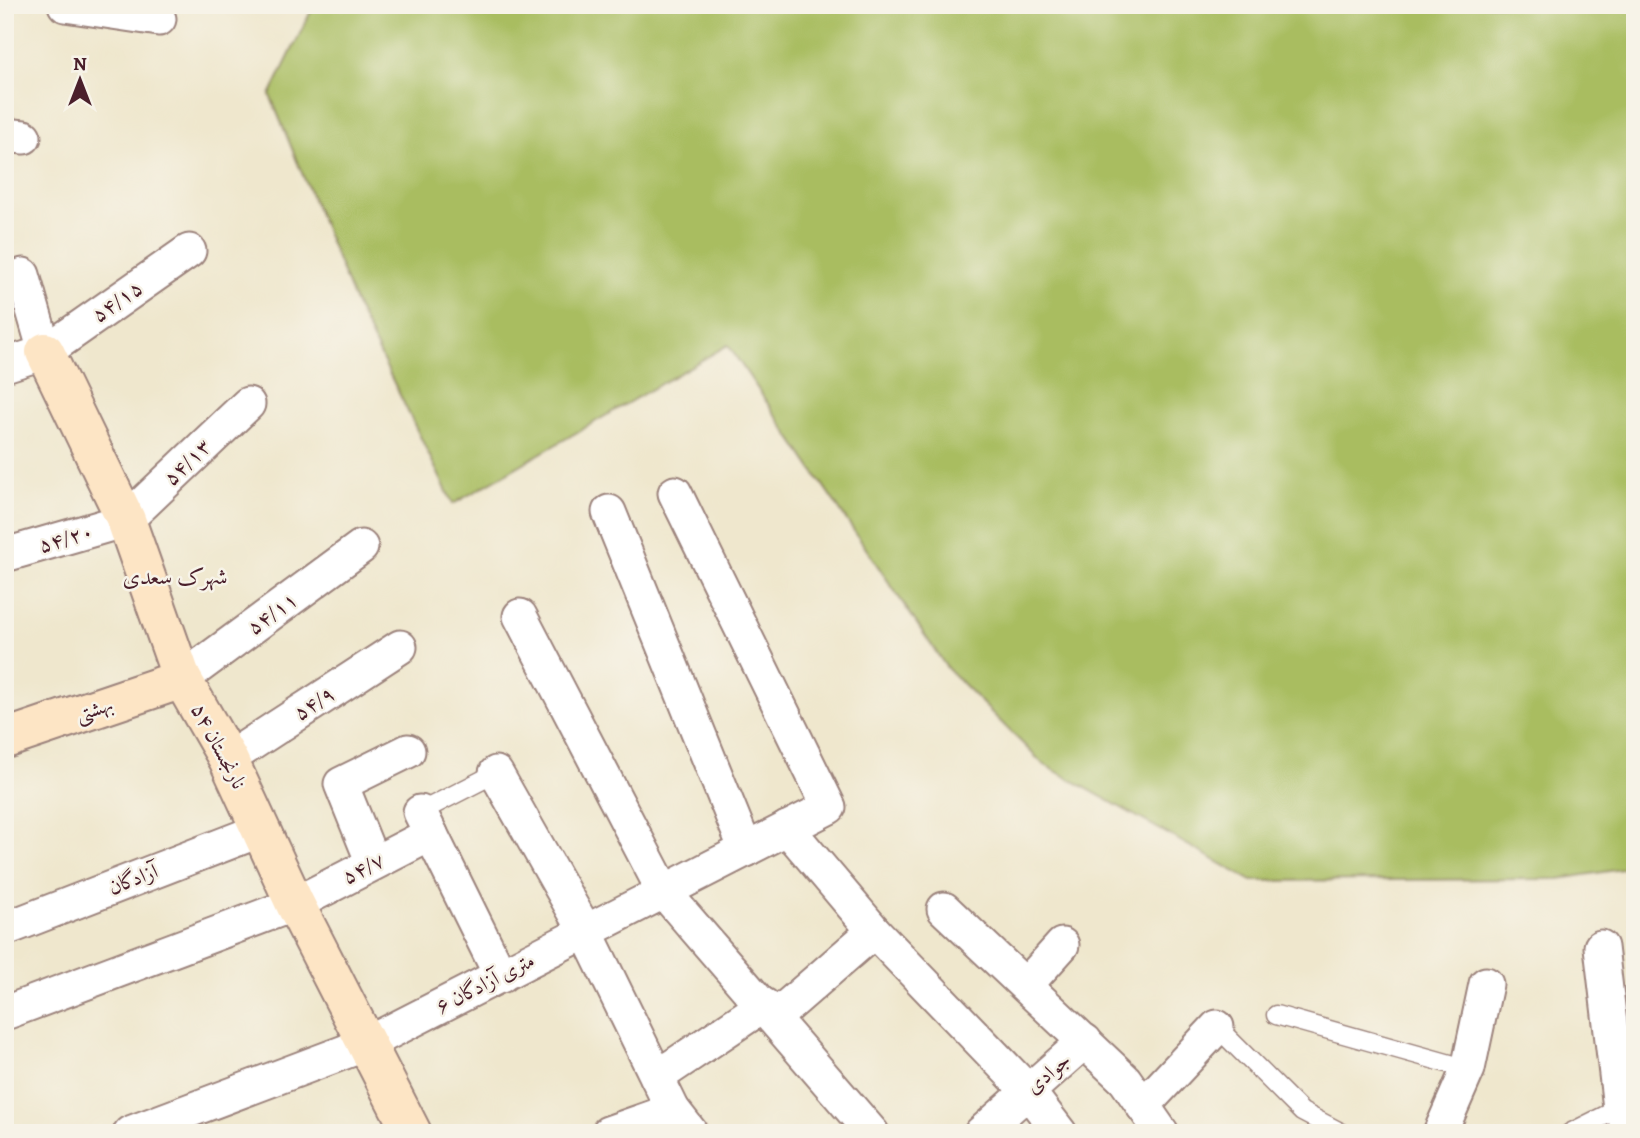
<svg xmlns="http://www.w3.org/2000/svg" width="1640" height="1138" font-family="Alegreya,Amiri,serif">
  <style>
    .green { fill: #a9bd61; stroke: #7a6e46; stroke-width: 2 }
    .lines { fill: none; stroke-linecap: round; stroke-linejoin: round }
    .lane-casing { stroke: #9c837c; stroke-width: 21 }
    .street-casing { stroke: #9c837c; stroke-width: 37 }
    .secondary-casing { stroke: #9c837c; stroke-width: 42 }
    .lane { stroke: #fff; stroke-width: 18 }
    .street { stroke: #fff; stroke-width: 33 }
    .secondary { stroke: #fde5c5; stroke-width: 38 }
    .labels { text-anchor: middle; stroke-width: 5; stroke-linejoin: round; paint-order: stroke }
    .street-label { font-size: 21px; fill: #4a1f2b; stroke: #f7f3e8 }
    .neighbourhood-label { font-size: 23px; fill: #4a1f2b; stroke: #f7f3e8 }
  </style>
  <rect width="100%" height="100%" fill="#f7f3e8"/>
  <filter id="ink" filterUnits="userSpaceOnUse"><feTurbulence type="fractalNoise" baseFrequency=".0143" numOctaves="2"/><feDisplacementMap in="SourceGraphic" scale="14" xChannelSelector="R" yChannelSelector="G"/><feConvolveMatrix kernelMatrix="1 2 1 2 8 2 1 2 1" color-interpolation-filters="sRGB"/></filter>
  <filter id="wash" filterUnits="userSpaceOnUse"><feTurbulence type="fractalNoise" baseFrequency=".00686" numOctaves="4" result="noise"/><feDisplacementMap in="SourceGraphic" scale="28" xChannelSelector="R" yChannelSelector="G"/><feGaussianBlur stdDeviation="1.57" result="paint"/><feColorMatrix in="noise" values="0 0 0 0 0 0 0 0 0 0 0 0 0 0 0 0 0 1.4 0 .05"/><feComposite in="paint" operator="in"/></filter>
  <g filter="url(#wash)">
    <rect width="100%" height="100%" fill="#efe7cd"/>
    <path class="green" d="M 314,5 L 1635,5 L 1635,867 L 1559,879 L 1252,881 L 1043,764 L 947,668 L 728,345 L 453,504 L 356,305 L 270,95 Z"/>
  </g>
  <g filter="url(#ink)">
    <g class="lines">
      <g class="lane-casing">
        <g id="lane">
          <path d="M 420,812 L 496,773"/>
          <path d="M 1276,1015 L 1468,1069"/>
          <path d="M 1217,1027 L 1302,1112 L 1342,1133"/>
          <path d="M 1570,1133 L 1620,1108"/>
        </g>
      </g>
      <g class="street-casing">
        <g id="street">
          <path d="M 65,5 L 159,19"/>
          <path d="M 5,135 L 24,137"/>
          <path d="M 23,275 L 45,352"/>
          <path d="M 5,365 L 45,352 L 189,251"/>
          <path d="M 609,512 L 746,850"/>
          <path d="M 5,555 L 126,520 L 248,404"/>
          <path d="M 520,616 L 664,892 L 872,1133"/>
          <path d="M 182,679 L 361,547"/>
          <path d="M 228,759 L 400,647"/>
          <path d="M 496,773 L 586,932 L 673,1110 L 691,1133"/>
          <path d="M 420,812 L 501,976"/>
          <path d="M 787,828 L 874,931 L 1027,1090 L 1060,1133"/>
          <path d="M 373,863 L 341,784 L 408,751"/>
          <path d="M 944,909 L 1125,1080 L 1162,1133"/>
          <path d="M 5,929 L 261,830"/>
          <path d="M 1601,947 L 1620,1108 L 1633,1133"/>
          <path d="M 1026,985 L 1062,945"/>
          <path d="M 5,1013 L 295,904 L 431,834"/>
          <path d="M 774,1018 L 874,931"/>
          <path d="M 657,1077 L 764,1005"/>
          <path d="M 1143,1106 L 1217,1027"/>
          <path d="M 130,1133 L 366,1044 L 829,807 L 675,493"/>
          <path d="M 608,1133 L 673,1110"/>
          <path d="M 981,1133 L 1085,1041"/>
          <path d="M 1440,1133 L 1468,1069 L 1486,984"/>
        </g>
      </g>
      <g class="secondary-casing">
        <g id="secondary">
          <path d="M 45,352 L 126,520 L 182,679 L 228,759 L 295,904 L 412,1133"/>
          <path d="M 5,739 L 182,679"/>
        </g>
      </g>
      <use href="#lane" class="lane"/>
      <use href="#street" class="street"/>
      <use href="#secondary" class="secondary"/>
    </g>
  </g>
  <g class="labels">
    <g class="street-label">
      <text transform="translate(117 301) rotate(-35)" y="7">۵۴/۱۵</text>
      <text transform="translate(187 462) rotate(-44)" y="7">۵۴/۱۳</text>
      <text transform="translate(66 538) rotate(-16)" y="7">۵۴/۲۰</text>
      <text transform="translate(272 613) rotate(-36)" y="7">۵۴/۱۱</text>
      <text transform="translate(314 703) rotate(-33)" y="7">۵۴/۹</text>
      <text transform="translate(94 709) rotate(-19)" y="7">بهشتی</text>
      <text transform="translate(219 746) rotate(62)" y="7">نارنجستان ۵۴</text>
      <text transform="translate(363 868) rotate(-27)" y="7">۵۴/۷</text>
      <text transform="translate(133 879) rotate(-21)" y="7">آزادگان</text>
      <text transform="translate(485 983) rotate(-27)" y="7">۶ متری آزادگان</text>
      <text transform="translate(1048 1073) rotate(-40)" y="7">جوادی</text>
    </g>
    <g class="neighbourhood-label">
      <text x="175" y="584">شهرک سعدی</text>
    </g>
  </g>
  <rect width="1640" height="1138" fill="none" stroke="#f7f3e8" stroke-width="28"/>
  <g transform="translate(80 80)" stroke="#f7f3e8" stroke-width="5" paint-order="stroke">
  <path d="M0-5L12 26L0 18L-12 26Z" fill="#4a1f2b"/>
  <text y="-10" font-size="19" font-weight="bold" text-anchor="middle" fill="#4a1f2b">N</text>
  </g>
</svg>
